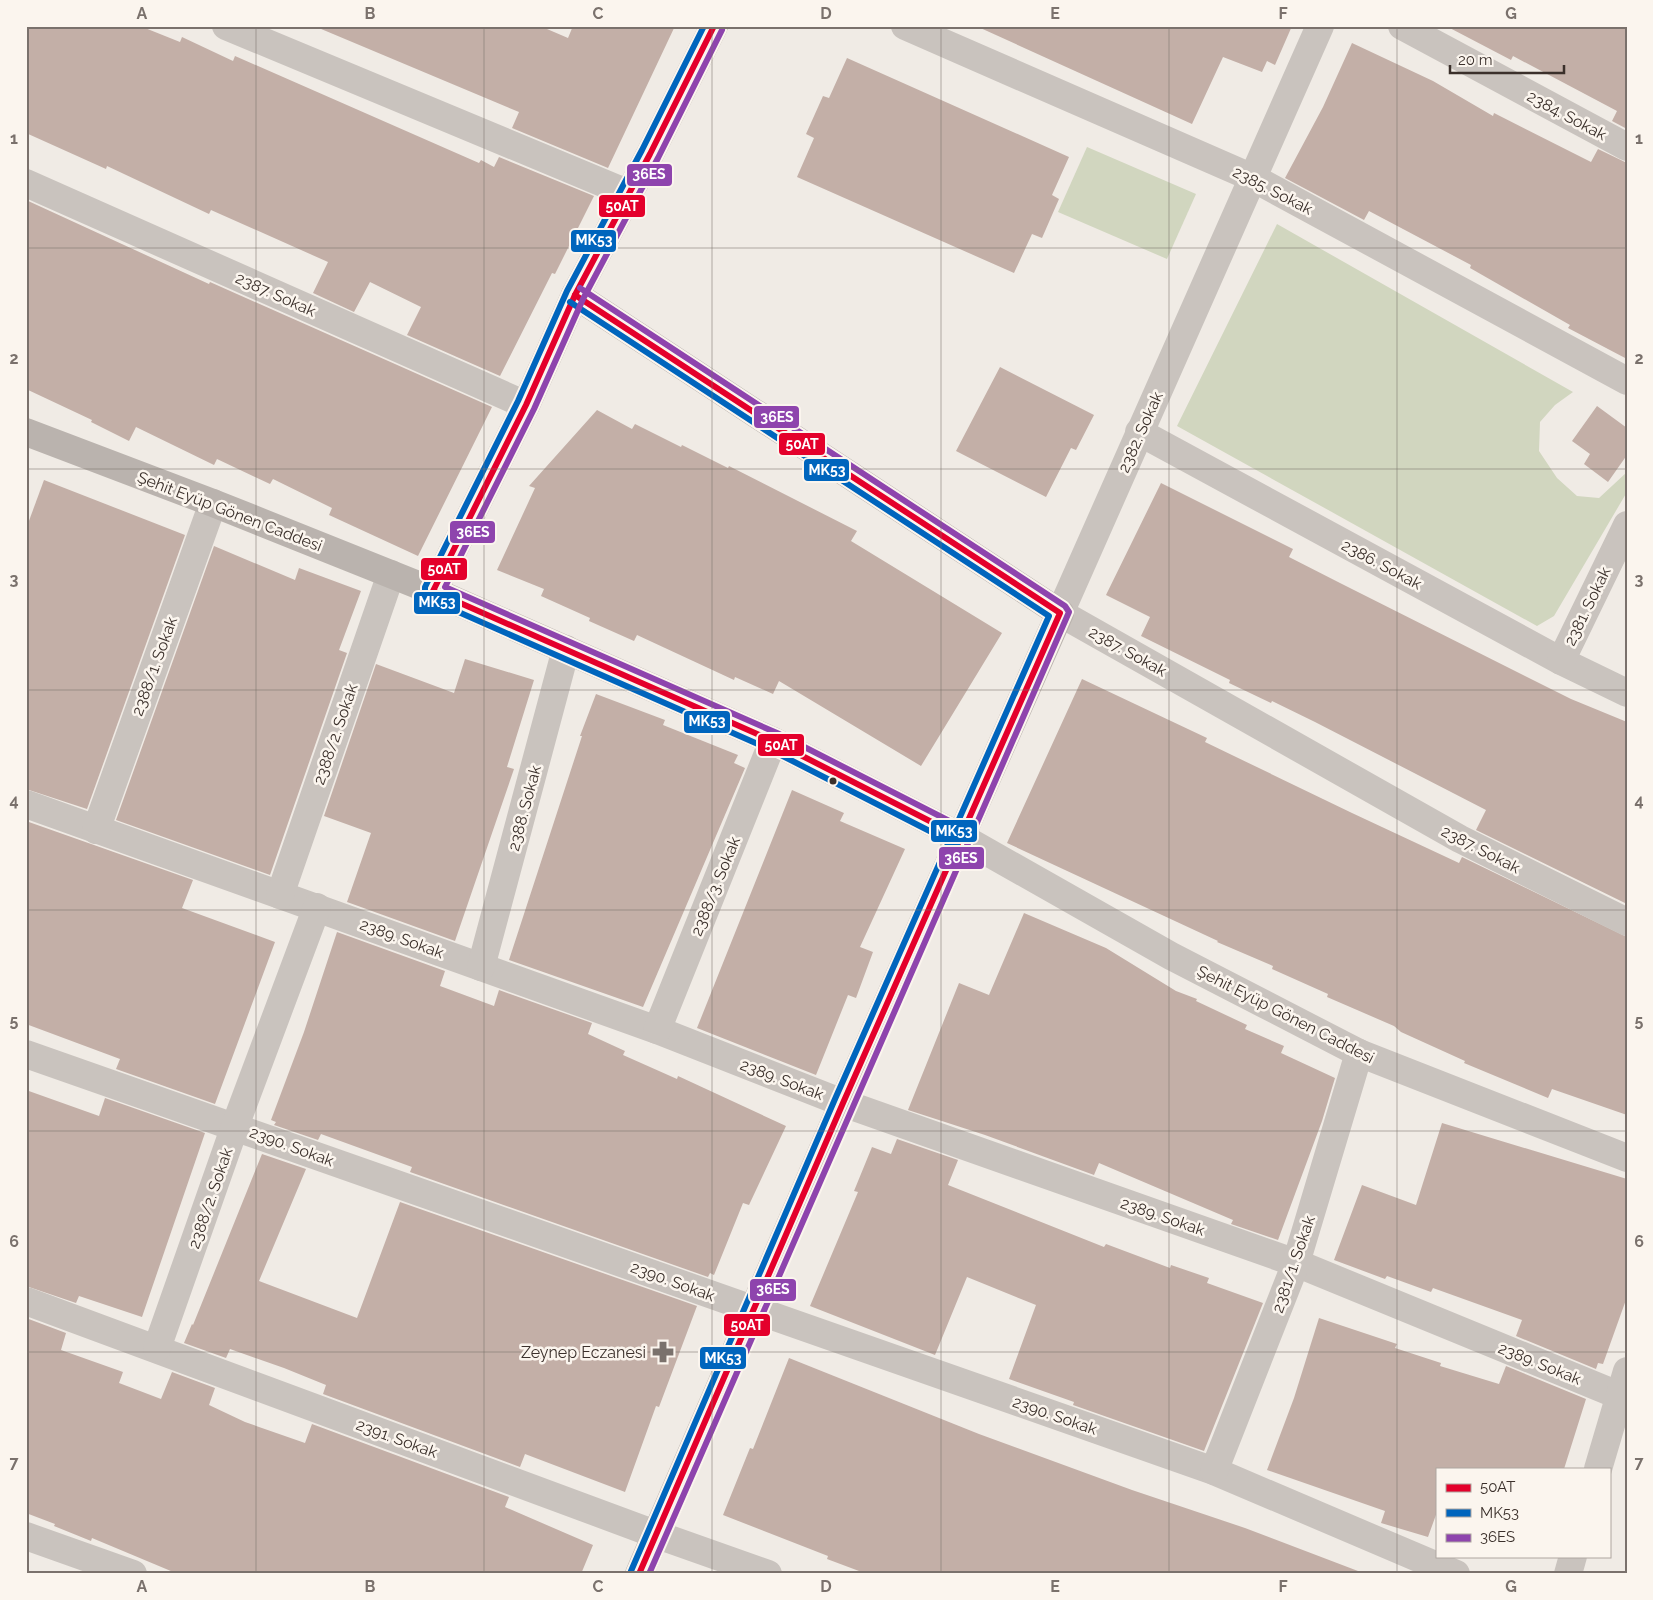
<svg xmlns="http://www.w3.org/2000/svg" width="1653" height="1600" font-family="Raleway,sans-serif">
  <style>
    .green { fill: #d1d6bf }
    .building { fill: #c3afa7 }
    .lines { fill: none; stroke-linecap: round; stroke-linejoin: round }
    .street { stroke: #c9c3be; stroke-width: 28 }
    .secondary { stroke: #bab3ae; stroke-width: 28 }
    .bus-1-casing { stroke: #fbf5ee; stroke-width: 10 }
    .bus-2-casing { stroke: #fbf5ee; stroke-width: 10 }
    .bus-3-casing { stroke: #fbf5ee; stroke-width: 10 }
    .bus-1 { stroke: #e4002b; stroke-width: 6 }
    .bus-2 { stroke: #0065bd; stroke-width: 6 }
    .bus-3 { stroke: #8e44ad; stroke-width: 6 }
    .grid { fill: none; stroke: #7a716c; stroke-width: 1; stroke-opacity: 0.55 }
    .bus-dot { fill: #3b302b; stroke: #fbf5ee; stroke-width: 2 }
    .labels { text-anchor: middle; stroke-width: 5; stroke-linejoin: round; paint-order: stroke }
    .street-label { font-size: 16px; fill: #3b302b; stroke: #fbf5ee }
    .poi-label { font-size: 16px; fill: #3b302b; stroke: #fbf5ee; text-anchor: end }
    .line-badge { stroke: #fbf5ee; stroke-width: 2 }
    .badge-label { font-size: 14px; text-anchor: middle; font-weight: bold; fill: #fff }
    .neatline { fill: none; stroke: #7a716c; stroke-width: 2 }
    .grid-label { font-size: 16px; text-anchor: middle; font-weight: bold; fill: #7a716c }
  </style>
  <rect width="100%" height="100%" fill="#f0ebe5"/>
  <g class="green">
    <path d="M 1087,147 L 1196,194 L 1167,259 L 1058,212 Z"/>
    <path d="M 1277,224 L 1573,392 L 1555,405 L 1540,422 L 1539,451 L 1557,478 L 1577,496 L 1599,498 L 1627,472 L 1627,492 L 1554,616 L 1537,626 L 1177,426 Z"/>
  </g>
  <g class="building">
    <path d="M 26,26 L 140,26 L 180,42 L 182,37 L 233,61 L 235,56 L 479,163 L 481,160 L 494,167 L 499,157 L 594,196 L 555,274 L 552,273 L 500,376 L 407,335 L 421,307 L 370,282 L 354,312 L 313,293 L 328,262 L 211,210 L 209,214 L 107,166 L 106,169 L 26,133 Z"/>
    <path d="M 314,26 L 540,26 L 568,38 L 573,26 L 675,26 L 608,168 L 512,128 L 519,112 Z"/>
    <path d="M 976,26 L 1292,26 L 1275,65 L 1267,61 L 1262,72 L 1223,57 L 1192,124 Z"/>
    <path d="M 1446,26 L 1627,26 L 1627,129 L 1612,121 L 1617,111 L 1513,56 L 1511,60 Z"/>
    <path d="M 1352,43 L 1433,81 L 1493,116 L 1494,113 L 1591,162 L 1598,149 L 1627,163 L 1627,359 L 1568,328 L 1570,325 L 1470,268 L 1471,265 L 1369,211 L 1364,220 L 1285,178 L 1323,107 Z"/>
    <path d="M 847,58 L 1069,157 L 1052,195 L 1059,199 L 1042,238 L 1032,234 L 1014,273 L 797,177 L 814,138 L 806,134 L 823,96 L 829,98 Z"/>
    <path d="M 26,200 L 209,284 L 210,282 L 492,407 L 418,556 L 329,515 L 332,508 L 273,479 L 270,484 L 217,459 L 214,465 L 136,427 L 129,441 L 91,422 L 92,420 L 26,389 Z"/>
    <path d="M 1000,367 L 1094,415 L 1076,450 L 1071,448 L 1046,497 L 956,451 Z"/>
    <path d="M 1597,406 L 1627,428 L 1627,455 L 1608,482 L 1584,464 L 1590,454 L 1572,441 Z"/>
    <path d="M 597,410 L 632,429 L 635,424 L 681,447 L 682,445 L 728,468 L 729,466 L 857,531 L 851,541 L 1002,633 L 921,766 L 779,681 L 773,694 L 735,677 L 734,680 L 637,635 L 634,641 L 589,621 L 590,618 L 541,596 L 544,589 L 497,570 L 535,488 L 529,486 Z"/>
    <path d="M 44,480 L 185,535 L 87,809 L 26,789 L 26,529 Z"/>
    <path d="M 1161,483 L 1293,549 L 1289,557 L 1340,583 L 1571,699 L 1627,722 L 1627,904 L 1476,830 L 1486,810 L 1315,722 L 1272,701 L 1271,703 L 1229,683 L 1230,680 L 1141,636 L 1150,617 L 1106,595 Z"/>
    <path d="M 214,546 L 295,580 L 299,568 L 361,591 L 339,650 L 347,653 L 270,875 L 116,820 Z"/>
    <path d="M 465,659 L 534,680 L 507,767 L 514,769 L 455,941 L 347,902 L 371,833 L 324,816 L 376,664 L 454,693 Z"/>
    <path d="M 1082,679 L 1207,738 L 1205,742 L 1352,813 L 1459,863 L 1462,857 L 1627,937 L 1627,1115 L 1552,1089 L 1548,1098 L 1464,1063 L 1465,1061 L 1401,1032 L 1394,1026 L 1327,997 L 1328,994 L 1272,969 L 1273,966 L 1217,942 L 1218,941 L 1007,843 Z"/>
    <path d="M 596,694 L 665,720 L 663,725 L 738,755 L 734,763 L 745,768 L 643,1007 L 509,960 L 582,736 L 580,736 Z"/>
    <path d="M 792,790 L 844,813 L 840,821 L 905,849 L 860,947 L 873,952 L 856,998 L 848,995 L 816,1075 L 697,1028 Z"/>
    <path d="M 26,821 L 193,880 L 182,908 L 275,942 L 215,1104 L 116,1069 L 120,1059 L 26,1024 Z"/>
    <path d="M 1024,913 L 1106,948 L 1176,991 L 1197,999 L 1196,1001 L 1247,1025 L 1245,1029 L 1284,1046 L 1281,1053 L 1335,1078 L 1322,1121 L 1278,1240 L 1231,1224 L 1233,1220 L 1099,1163 L 1094,1175 L 985,1135 L 908,1110 L 959,983 L 989,995 Z"/>
    <path d="M 337,932 L 445,971 L 440,986 L 494,1006 L 499,990 L 592,1023 L 588,1034 L 625,1051 L 623,1055 L 677,1079 L 678,1076 L 786,1126 L 749,1205 L 743,1203 L 714,1275 L 710,1273 L 708,1277 L 410,1172 L 412,1167 L 321,1134 L 318,1140 L 274,1125 L 276,1122 L 271,1120 L 304,1032 Z"/>
    <path d="M 26,1090 L 99,1116 L 105,1098 L 205,1133 L 142,1317 L 79,1296 L 76,1303 L 26,1286 Z"/>
    <path d="M 1442,1123 L 1627,1179 L 1627,1297 L 1603,1364 L 1598,1363 L 1596,1369 L 1516,1336 L 1522,1320 L 1433,1288 L 1431,1292 L 1387,1276 L 1385,1279 L 1334,1260 L 1362,1185 L 1416,1205 Z"/>
    <path d="M 897,1139 L 958,1160 L 948,1185 L 1104,1247 L 1106,1244 L 1170,1268 L 1171,1265 L 1209,1278 L 1207,1283 L 1263,1303 L 1204,1451 L 1073,1405 L 1074,1402 L 1009,1379 L 1036,1305 L 967,1277 L 935,1355 L 810,1306 L 858,1192 L 854,1191 L 872,1147 L 891,1154 Z"/>
    <path d="M 262,1154 L 306,1169 L 259,1281 L 357,1318 L 400,1202 L 697,1306 L 659,1407 L 656,1406 L 625,1492 L 525,1454 L 520,1467 L 323,1394 L 326,1385 L 284,1368 L 230,1349 L 226,1358 L 184,1343 L 192,1324 L 193,1325 Z"/>
    <path d="M 26,1318 L 66,1333 L 61,1350 L 123,1372 L 119,1383 L 161,1399 L 172,1372 L 215,1388 L 209,1405 L 245,1422 L 305,1443 L 312,1424 L 509,1497 L 505,1507 L 593,1545 L 581,1574 L 178,1574 L 92,1538 L 91,1541 L 54,1526 L 55,1524 L 26,1513 Z"/>
    <path d="M 1319,1318 L 1397,1344 L 1395,1348 L 1441,1363 L 1440,1366 L 1499,1384 L 1506,1366 L 1586,1399 L 1564,1469 L 1437,1469 L 1437,1512 L 1428,1537 L 1381,1523 L 1385,1511 L 1267,1470 L 1294,1398 Z"/>
    <path d="M 789,1358 L 979,1434 L 1132,1490 L 1245,1528 L 1358,1571 L 1358,1574 L 867,1574 L 827,1559 L 828,1556 L 723,1515 L 750,1448 L 753,1449 Z"/>
  </g>
  <g class="lines">
    <g class="street">
      <path d="M 226,26 L 627,193"/>
      <path d="M 905,26 L 1253,178 L 1627,381"/>
      <path d="M 1320,26 L 1060,613 L 1460,839 L 1627,922"/>
      <path d="M 1402,26 L 1627,147"/>
      <path d="M 26,183 L 526,405"/>
      <path d="M 1139,432 L 1561,661 L 1627,693"/>
      <path d="M 1561,661 L 1627,525"/>
      <path d="M 26,804 L 657,1030 L 843,1103 L 1296,1263 L 1618,1395"/>
      <path d="M 96,830 L 213,503"/>
      <path d="M 961,837 L 1171,956 L 1359,1053 L 1627,1158"/>
      <path d="M 280,895 L 391,574"/>
      <path d="M 481,967 L 566,649"/>
      <path d="M 657,1030 L 773,741"/>
      <path d="M 26,1054 L 1214,1471 L 1456,1574"/>
      <path d="M 26,1301 L 655,1534 L 768,1574"/>
      <path d="M 157,1348 L 235,1126 L 317,907"/>
      <path d="M 1598,1469 L 1627,1371"/>
      <path d="M 1214,1471 L 1296,1263 L 1359,1053"/>
      <path d="M 26,1536 L 133,1574"/>
      <path d="M 1568,1574 L 1573,1556"/>
    </g>
    <g class="secondary">
      <path d="M 575,295 L 1060,613 L 843,1103 L 639,1574"/>
      <path d="M 26,432 L 213,503 L 433,591 L 773,741 L 961,837"/>
      <path d="M 433,591 L 526,405 L 575,295 L 650,154 L 714,26"/>
    </g>
    <g class="bus-1-casing">
      <g id="bus-1">
        <path d="M 714,26 L 650,154 L 575,295 L 526,405 L 433,591 L 773,741 L 961,837"/>
        <path d="M 575,295 L 1060,613 L 843,1103 L 639,1574"/>
      </g>
    </g>
    <g class="bus-2-casing">
      <g id="bus-2">
        <path d="M 704,26 L 642,150 L 567,291 L 518,401 L 425,587 L 425,594 L 429,599 L 769,749 L 957,845"/>
        <path d="M 570,302 L 1049,616 L 835,1099 L 631,1571"/>
      </g>
    </g>
    <g class="bus-3-casing">
      <g id="bus-3">
        <path d="M 722,30 L 658,158 L 583,299 L 534,409 L 445,587 L 777,733 L 965,829"/>
        <path d="M 580,288 L 1065,606 L 1069,612 L 649,1574"/>
      </g>
    </g>
    <use href="#bus-1" class="bus-1"/>
    <use href="#bus-2" class="bus-2"/>
    <use href="#bus-3" class="bus-3"/>
  </g>
  <path class="grid" d="M 256,26 L 256,1574M 484,26 L 484,1574M 712,26 L 712,1574M 941,26 L 941,1574M 1169,26 L 1169,1574M 1397,26 L 1397,1574M 26,248 L 1627,248M 26,469 L 1627,469M 26,690 L 1627,690M 26,910 L 1627,910M 26,1131 L 1627,1131M 26,1352 L 1627,1352"/>
  <defs>
    <g id="pharmacy-bare" transform="scale(1.725)"><path d="M-2-6h4v4h4v4h-4v4h-4v-4h-4v-4h4Z" fill="#7a716c" stroke="#fbf5ee" stroke-width="2.5" paint-order="stroke"/></g>
  </defs>
  <g fill-rule="evenodd">
    <use href="#pharmacy-bare" x="663" y="1352"/>
  </g>
  <circle class="bus-dot" cx="833" cy="781" r="4.5"/>
  <g class="labels">
    <g class="street-label">
      <text transform="translate(1567 115) rotate(28)" y="6">2384. Sokak</text>
      <text transform="translate(1273 190) rotate(27)" y="6">2385. Sokak</text>
      <text transform="translate(276 294) rotate(24)" y="6">2387. Sokak</text>
      <text transform="translate(1140 432) rotate(-66)" y="6">2382. Sokak</text>
      <text transform="translate(230 511) rotate(21)" y="6">Şehit Eyüp Gönen Caddesi</text>
      <text transform="translate(1382 564) rotate(28)" y="6">2386. Sokak</text>
      <text transform="translate(1587 606) rotate(-64)" y="6">2381. Sokak</text>
      <text transform="translate(1128 651) rotate(29)" y="6">2387. Sokak</text>
      <text transform="translate(154 666) rotate(-70)" y="6">2388/1. Sokak</text>
      <text transform="translate(335 734) rotate(-71)" y="6">2388/2. Sokak</text>
      <text transform="translate(524 808) rotate(-75)" y="6">2388. Sokak</text>
      <text transform="translate(1481 849) rotate(27)" y="6">2387. Sokak</text>
      <text transform="translate(715 886) rotate(-68)" y="6">2388/3. Sokak</text>
      <text transform="translate(402 938) rotate(20)" y="6">2389. Sokak</text>
      <text transform="translate(1286 1014) rotate(27)" y="6">Şehit Eyüp Gönen Caddesi</text>
      <text transform="translate(782 1079) rotate(21)" y="6">2389. Sokak</text>
      <text transform="translate(292 1146) rotate(20)" y="6">2390. Sokak</text>
      <text transform="translate(210 1198) rotate(-71)" y="6">2388/2. Sokak</text>
      <text transform="translate(1163 1216) rotate(19)" y="6">2389. Sokak</text>
      <text transform="translate(1293 1264) rotate(-71)" y="6">2381/1. Sokak</text>
      <text transform="translate(673 1281) rotate(20)" y="6">2390. Sokak</text>
      <text transform="translate(1540 1363) rotate(22)" y="6">2389. Sokak</text>
      <text transform="translate(1055 1415) rotate(19)" y="6">2390. Sokak</text>
      <text transform="translate(397 1438) rotate(20)" y="6">2391. Sokak</text>
    </g>
    <g class="poi-label">
      <text x="646" y="1358">Zeynep Eczanesi</text>
    </g>
  </g>
  <g class="line-badge">
    <rect x="626" y="163" width="47" height="24" rx="5" fill="#8e44ad"/>
    <rect x="598" y="194" width="48" height="24" rx="5" fill="#e4002b"/>
    <rect x="570" y="229" width="47" height="24" rx="5" fill="#0065bd"/>
    <rect x="753" y="405" width="47" height="24" rx="5" fill="#8e44ad"/>
    <rect x="778" y="432" width="48" height="24" rx="5" fill="#e4002b"/>
    <rect x="803" y="458" width="47" height="24" rx="5" fill="#0065bd"/>
    <rect x="449" y="520" width="47" height="24" rx="5" fill="#8e44ad"/>
    <rect x="420" y="557" width="48" height="24" rx="5" fill="#e4002b"/>
    <rect x="413" y="591" width="48" height="24" rx="5" fill="#0065bd"/>
    <rect x="683" y="710" width="48" height="24" rx="5" fill="#0065bd"/>
    <rect x="757" y="733" width="48" height="24" rx="5" fill="#e4002b"/>
    <rect x="930" y="819" width="48" height="24" rx="5" fill="#0065bd"/>
    <rect x="938" y="846" width="47" height="24" rx="5" fill="#8e44ad"/>
    <rect x="749" y="1278" width="48" height="24" rx="5" fill="#8e44ad"/>
    <rect x="723" y="1313" width="48" height="24" rx="5" fill="#e4002b"/>
    <rect x="699" y="1346" width="48" height="24" rx="5" fill="#0065bd"/>
  </g>
  <g class="badge-label">
    <text x="649" y="179">36ES</text>
    <text x="622" y="211">50AT</text>
    <text x="594" y="245">MK53</text>
    <text x="777" y="422">36ES</text>
    <text x="802" y="449">50AT</text>
    <text x="827" y="475">MK53</text>
    <text x="473" y="537">36ES</text>
    <text x="444" y="574">50AT</text>
    <text x="437" y="607">MK53</text>
    <text x="707" y="726">MK53</text>
    <text x="781" y="750">50AT</text>
    <text x="954" y="836">MK53</text>
    <text x="961" y="863">36ES</text>
    <text x="773" y="1294">36ES</text>
    <text x="747" y="1330">50AT</text>
    <text x="723" y="1363">MK53</text>
  </g>
  <rect width="1653" height="1600" fill="none" stroke="#fbf5ee" stroke-width="55"/>
  <rect x="1436" y="1468" width="175" height="90" fill="#fbf5ee" stroke="#aea6a0"/>
  <rect x="1446" y="1484" width="25" height="8" fill="#e4002b" stroke="#aea6a0"/>
  <text x="1480" y="1492" font-size="15" fill="#3b302b">50AT</text>
  <rect x="1446" y="1509" width="25" height="8" fill="#0065bd" stroke="#aea6a0"/>
  <text x="1480" y="1518" font-size="15" fill="#3b302b">MK53</text>
  <rect x="1446" y="1534" width="25" height="8" fill="#8e44ad" stroke="#aea6a0"/>
  <text x="1480" y="1542" font-size="15" fill="#3b302b">36ES</text>
  <path d="M1450 65v8h114v-8" fill="none" stroke="#3b302b" stroke-width="2.5"/>
  <text x="1458" y="65" font-size="15" fill="#3b302b" stroke="#fbf5ee" stroke-width="4" paint-order="stroke">20 m</text>
  <rect x="28" y="28" width="1598" height="1544" class="neatline"/>
  <g class="grid-label">
    <text x="142" y="19">A</text>
    <text x="370" y="19">B</text>
    <text x="598" y="19">C</text>
    <text x="826" y="19">D</text>
    <text x="1055" y="19">E</text>
    <text x="1283" y="19">F</text>
    <text x="1511" y="19">G</text>
    <text x="14" y="144">1</text>
    <text x="1639" y="144">1</text>
    <text x="14" y="364">2</text>
    <text x="1639" y="364">2</text>
    <text x="14" y="585">3</text>
    <text x="1639" y="585">3</text>
    <text x="14" y="806">4</text>
    <text x="1639" y="806">4</text>
    <text x="14" y="1026">5</text>
    <text x="1639" y="1026">5</text>
    <text x="14" y="1247">6</text>
    <text x="1639" y="1247">6</text>
    <text x="14" y="1468">7</text>
    <text x="1639" y="1468">7</text>
    <text x="142" y="1592">A</text>
    <text x="370" y="1592">B</text>
    <text x="598" y="1592">C</text>
    <text x="826" y="1592">D</text>
    <text x="1055" y="1592">E</text>
    <text x="1283" y="1592">F</text>
    <text x="1511" y="1592">G</text>
  </g>
</svg>
